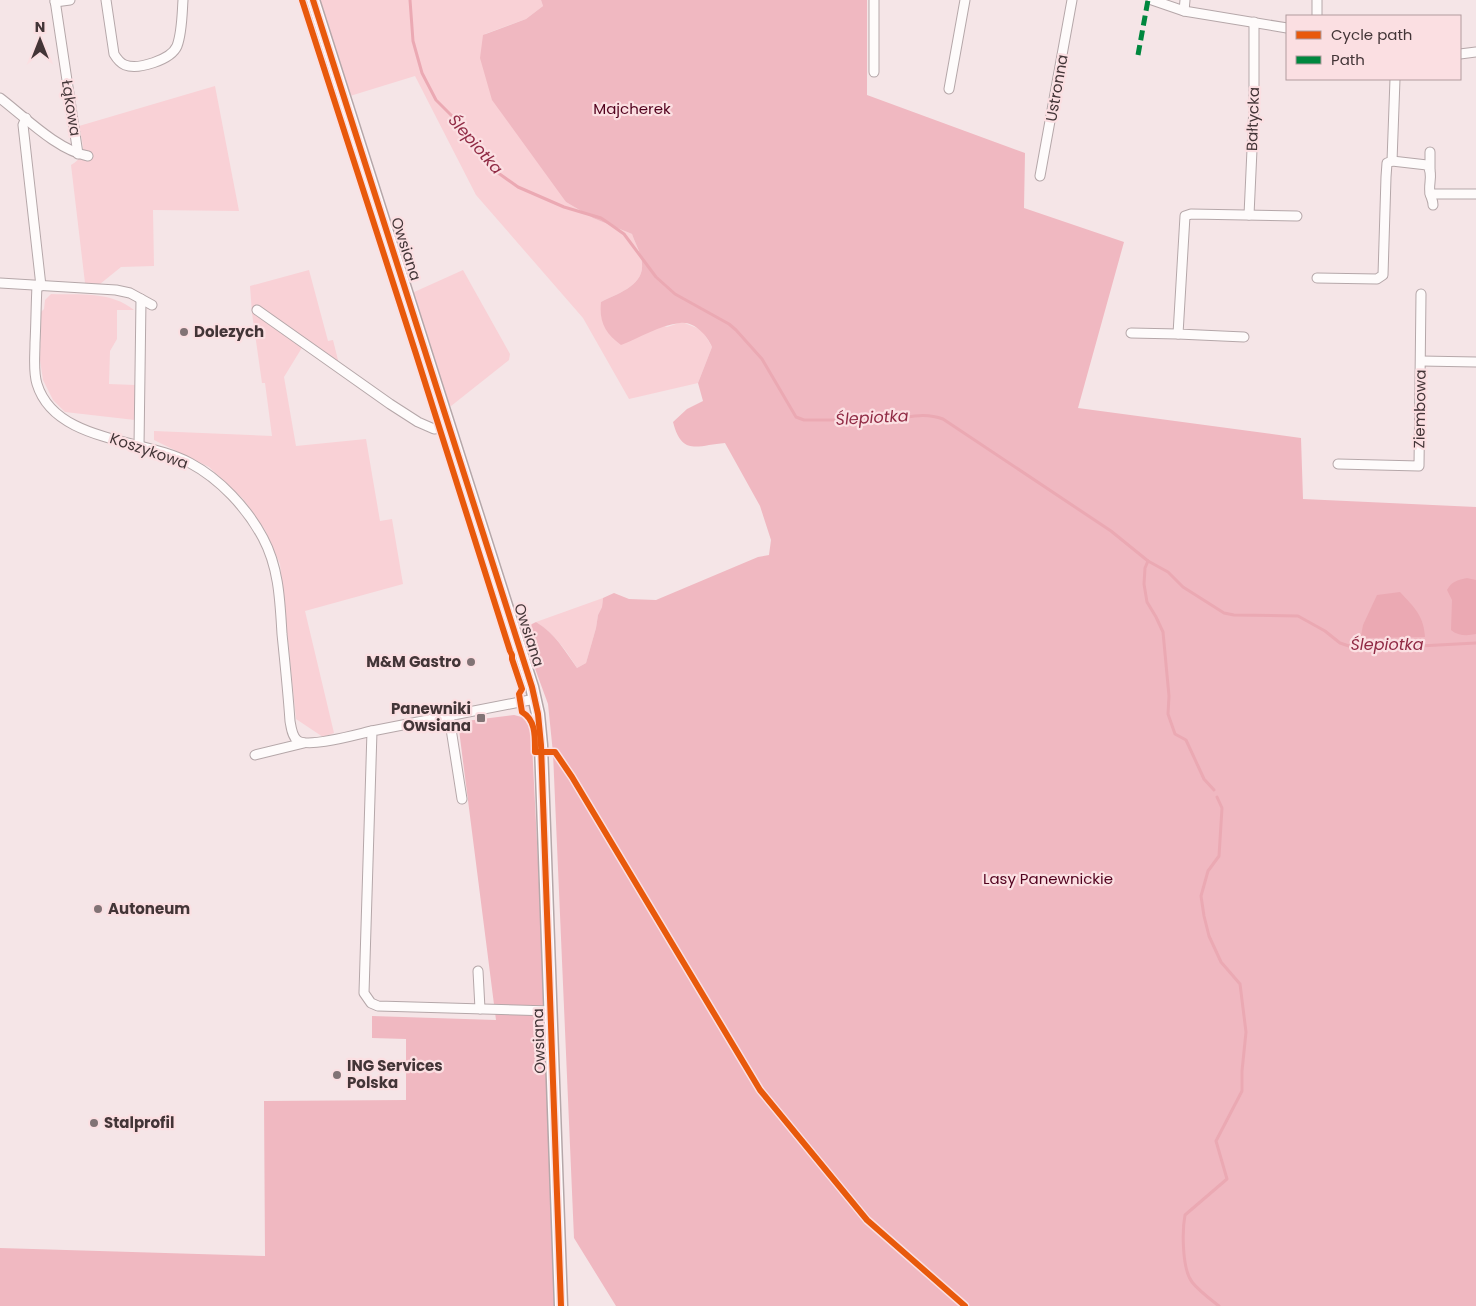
<svg xmlns="http://www.w3.org/2000/svg" width="1476" height="1306" font-family="Poppins,sans-serif">
  <style>
    .green { fill: #f9d1d6 }
    .forest { fill: #f0b8c1 }
    .water { fill: #eba9b3 }
    .lines { fill: none; stroke-linecap: round; stroke-linejoin: round }
    .stream { stroke: #eba9b3; stroke-width: 3 }
    .street-casing { stroke: #b5a7a9; stroke-width: 11 }
    .secondary-casing { stroke: #b5a7a9; stroke-width: 15 }
    .street { stroke: #fefbfb; stroke-width: 9 }
    .secondary { stroke: #fefbfb; stroke-width: 12 }
    .quiet { stroke: #00873e; stroke-width: 5; stroke-dasharray: 10 5; stroke-linecap: butt }
    .cycleway-casing { stroke: #fbdfe2; stroke-width: 9 }
    .cycleway { stroke: #e8590c; stroke-width: 6 }
    .poi-dot { fill: #817375; stroke: #fbdfe2; stroke-width: 2 }
    .labels { text-anchor: middle; stroke-width: 4.5; stroke-linejoin: round; paint-order: stroke }
    .street-label { font-size: 15px; fill: #433537; stroke: #fbdfe2 }
    .park-label { font-size: 15px; fill: #52021e; stroke: #fbdfe2 }
    .poi-label { font-size: 15px; font-weight: bold; fill: #433537; stroke: #fbdfe2; text-anchor: start }
    .water-label { font-size: 16px; font-style: italic; fill: #902a44; stroke: #fbdfe2 }
  </style>
  <rect width="100%" height="100%" fill="#f5e5e7"/>
  <g class="green">
    <path d="M 319,0 L 541,0 L 543,6 L 526,19 L 485,34 L 566,202 L 593,218 L 632,234 C 635,243 642,255 642,264 C 644,286 616,294 601,302 L 667,327 L 682,322 L 702,330 L 712,347 L 698,383 L 629,399 L 583,318 L 476,195 L 415,76 L 350,96 Z"/>
    <path d="M 215,86 L 239,211 L 153,210 L 154,266 L 121,267 L 100,284 L 85,283 L 71,165 C 89,154 82,144 79,126 Z"/>
    <path d="M 309,270 L 328,341 L 333,340 L 339,364 L 303,346 L 284,377 L 296,446 L 366,439 L 380,521 L 392,519 L 403,584 L 305,611 L 334,733 L 323,737 L 296,719 L 280,564 L 265,530 L 243,499 L 209,467 L 154,440 L 154,431 L 272,436 L 265,383 L 262,383 L 252,313 L 250,286 Z"/>
    <path d="M 463,270 L 510,354 L 509,360 L 451,406 L 448,405 L 412,293 Z"/>
    <path d="M 51,294 C 79,295 111,291 134,310 L 117,310 L 117,339 L 110,351 L 109,384 L 135,385 L 135,420 L 65,412 L 53,400 L 43,380 L 40,360 L 41,312 L 44,309 L 45,300 Z"/>
    <path d="M 489,568 L 516,653 L 515,656 L 511,650 L 486,569 Z"/>
    <path d="M 603,598 L 602,607 L 598,615 L 596,628 L 586,663 L 577,668 C 566,650 554,633 536,622 Z"/>
  </g>
  <g class="forest">
    <path d="M 541,0 L 867,0 L 867,95 L 1025,153 L 1024,208 L 1124,242 L 1078,408 L 1301,438 L 1303,499 L 1476,507 L 1476,1306 L 616,1306 L 574,1238 L 553,753 L 548,704 L 522,633 L 528,626 L 536,622 C 555,633 565,651 577,668 L 586,663 L 596,628 L 598,615 L 602,607 L 603,598 L 614,593 L 629,599 L 656,600 L 758,557 L 769,555 L 771,540 L 760,506 L 725,443 C 698,445 682,457 673,422 L 687,409 L 703,401 L 698,383 L 712,347 C 707,335 694,321 680,323 C 660,325 639,338 621,345 C 605,333 599,322 601,302 C 616,294 644,286 642,264 C 642,255 635,243 632,234 L 593,218 L 566,202 L 492,100 L 480,58 L 483,35 L 526,19 L 543,6 Z"/>
    <path d="M 514,715 L 522,717 L 531,724 L 550,1101 L 553,1272 L 558,1306 L 0,1306 L 0,1248 L 265,1256 L 264,1101 L 406,1100 L 406,1039 L 372,1038 L 372,1016 L 496,1020 L 458,722 Z"/>
  </g>
  <g class="water">
    <path d="M 1467,578 L 1476,580 L 1476,634 C 1467,636 1458,636 1451,630 L 1452,600 L 1447,590 C 1452,581 1458,580 1467,578 Z"/>
    <path d="M 1400,592 C 1414,607 1424,616 1425,637 L 1365,638 L 1361,636 L 1363,625 L 1377,595 Z"/>
  </g>
  <g class="lines">
    <g class="stream">
      <path d="M 410,0 L 413,41 L 422,73 L 436,100 L 459,123 L 494,170 L 518,187 L 564,207 L 601,218 L 607,222 L 624,234 L 656,277 L 675,294 L 729,324 L 736,330 L 762,359 L 796,417 L 804,420 L 817,420 C 842,420 867,420 892,419 C 910,417 925,412 943,419 L 1111,531 L 1148,561 L 1168,572 L 1183,587 L 1224,613 L 1234,615 L 1298,616 L 1325,631 L 1340,643 L 1352,647 L 1401,647 L 1476,643"/>
      <path d="M 1148,561 L 1145,568 L 1144,584 L 1147,602 L 1156,617 L 1163,632 L 1169,696 L 1168,714 L 1175,734 L 1186,740 L 1204,779 L 1214,790"/>
      <path d="M 1217,797 L 1222,808 L 1219,856 L 1208,871 L 1201,896 L 1204,916 L 1209,936 L 1221,962 L 1240,984 L 1246,1032 L 1242,1071 L 1242,1091 L 1216,1141 L 1227,1179 L 1185,1215 C 1182,1231 1182,1269 1192,1282 C 1199,1291 1210,1299 1219,1306"/>
    </g>
    <g class="street-casing">
      <g id="street">
        <path d="M 55,0 L 78,154"/>
        <path d="M 106,0 L 114,54 C 117,59 120,63 125,65 C 138,70 171,60 177,46 C 182,33 182,15 183,0"/>
        <path d="M 1152,0 L 1184,11 L 1287,28"/>
        <path d="M 55,2 L 70,0"/>
        <path d="M 1184,11 L 1185,0"/>
        <path d="M 1317,16 L 1317,0"/>
        <path d="M 1460,54 L 1476,52"/>
        <path d="M 874,72 L 874,0"/>
        <path d="M 949,89 L 965,0"/>
        <path d="M 0,98 C 25,117 57,150 88,156"/>
        <path d="M 26,118 L 23,125 L 41,286"/>
        <path d="M 1392,161 L 1427,165 C 1434,173 1428,184 1430,193 C 1431,198 1433,200 1433,205"/>
        <path d="M 1430,169 L 1430,152"/>
        <path d="M 1040,176 L 1072,0"/>
        <path d="M 1430,194 L 1476,194"/>
        <path d="M 1249,215 L 1254,106 L 1254,22"/>
        <path d="M 1317,278 L 1377,279 L 1383,275 L 1386,177 L 1387,163 L 1392,161 L 1395,79"/>
        <path d="M 0,283 L 116,290 L 130,293 L 152,305"/>
        <path d="M 37,286 C 36,305 36,324 35,343 C 35,357 33,371 37,384 C 55,443 144,438 190,463 C 220,479 247,508 263,538 C 279,568 280,601 282,634 C 285,663 288,692 290,721 C 291,727 292,736 297,740 C 307,749 358,734 372,731"/>
        <path d="M 257,310 L 390,404 L 418,422 L 434,429 L 449,427"/>
        <path d="M 1131,333 L 1178,334"/>
        <path d="M 1244,337 L 1178,334 L 1185,216 L 1191,214 L 1297,216"/>
        <path d="M 1421,361 L 1476,362"/>
        <path d="M 139,446 L 141,299"/>
        <path d="M 1338,464 L 1419,466 L 1421,294"/>
        <path d="M 535,699 L 372,731 L 364,993 L 371,1003 L 378,1006 L 550,1011"/>
        <path d="M 449,716 L 462,799"/>
        <path d="M 255,755 L 304,743"/>
        <path d="M 478,971 L 480,1009"/>
      </g>
    </g>
    <g class="secondary-casing">
      <path id="secondary" d="M 313,0 L 532,687 L 538,714 L 541,745 L 561,1306"/>
    </g>
    <use href="#street" class="street"/>
    <use href="#secondary" class="secondary"/>
    <path class="quiet" d="M 1138,55 L 1148,0"/>
    <g class="cycleway-casing">
      <g id="cycleway">
        <path d="M 302,0 L 416,354 L 510,651 L 512,655 L 512,659 L 522,689 L 519,694 L 522,712 C 536,720 535,737 535,752 L 555,752 L 572,777 L 760,1090 L 867,1220 L 965,1306"/>
        <path d="M 313,0 L 532,687 L 538,714 L 541,745 L 561,1306"/>
      </g>
    </g>
    <use href="#cycleway" class="cycleway"/>
  </g>
  <g class="poi-dot">
    <circle cx="184" cy="332" r="5"/>
    <circle cx="471" cy="662" r="5"/>
    <rect x="476" y="713" width="10" height="10" rx="2.5"/>
    <circle cx="98" cy="909" r="5"/>
    <circle cx="337" cy="1075" r="5"/>
    <circle cx="94" cy="1123" r="5"/>
  </g>
  <g class="labels">
    <g class="street-label">
      <text transform="translate(1057 88) rotate(-80)" y="5">Ustronna</text>
      <text transform="translate(71 108) rotate(81)" y="5">Łąkowa</text>
      <text transform="translate(1253 119) rotate(-88)" y="5">Bałtycka</text>
      <text transform="translate(406 249) rotate(72)" y="5">Owsiana</text>
      <text transform="translate(1420 409) rotate(-89)" y="5">Ziembowa</text>
      <text transform="translate(149 451) rotate(19)" y="5">Koszykowa</text>
      <text transform="translate(529 635) rotate(72)" y="5">Owsiana</text>
      <text transform="translate(539 1041) rotate(-92)" y="5">Owsiana</text>
    </g>
    <g class="park-label">
      <text x="632" y="114">Majcherek</text>
      <text x="1048" y="884">Lasy Panewnickie</text>
    </g>
    <g class="poi-label">
      <text x="194" y="337">Dolezych</text>
      <text x="461" y="667" text-anchor="end">M&amp;M Gastro</text>
      <text x="471" y="714" text-anchor="end">Panewniki<tspan x="471" dy="17">Owsiana</tspan></text>
      <text x="108" y="914">Autoneum</text>
      <text x="347" y="1071">ING Services<tspan x="347" dy="17">Polska</tspan></text>
      <text x="104" y="1128">Stalprofil</text>
    </g>
    <g class="water-label">
      <text transform="translate(476 144) rotate(49)" y="6">Ślepiotka</text>
      <text transform="translate(872 417) rotate(-3)" y="6">Ślepiotka</text>
      <text x="1387" y="650">Ślepiotka</text>
    </g>
  </g>
  <rect x="1286" y="15" width="175" height="65" fill="#fbdfe2" stroke="#b19b9e"/>
  <rect x="1296" y="31" width="25" height="8" fill="#e8590c" stroke="#b19b9e"/>
  <text x="1331" y="40" font-size="15" fill="#433537">Cycle path</text>
  <rect x="1296" y="56" width="25" height="8" fill="#00873e" stroke="#b19b9e"/>
  <text x="1331" y="65" font-size="15" fill="#433537">Path</text>
  <g transform="translate(40 40)" stroke="#fbdfe2" stroke-width="4" paint-order="stroke">
  <path d="M0-4L9 19L0 12L-9 19Z" fill="#433537"/>
  <text y="-8" font-size="14" font-weight="bold" text-anchor="middle" fill="#433537">N</text>
  </g>
</svg>
